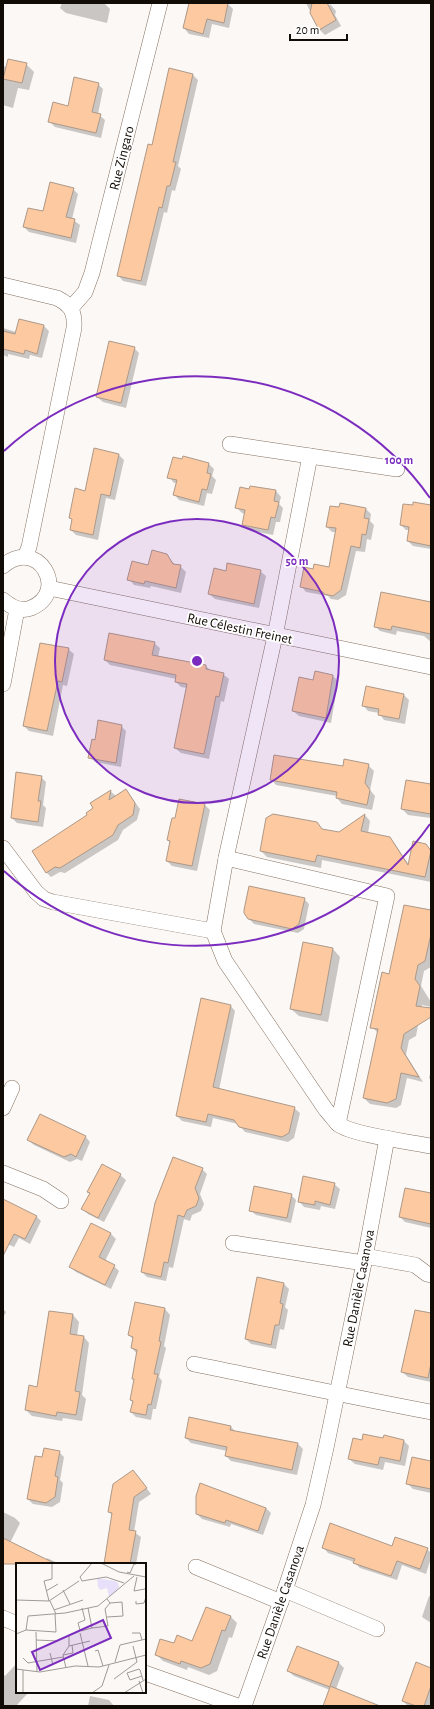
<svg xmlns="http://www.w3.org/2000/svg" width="434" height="1709" font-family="'Alegreya Sans',sans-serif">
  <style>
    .shadow { fill: #0003 }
    .building { fill: #fcc9a0; stroke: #ad9989 }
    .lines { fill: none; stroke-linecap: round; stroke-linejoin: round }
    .minor-casing { stroke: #857263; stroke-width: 16 }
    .minor { stroke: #fff; stroke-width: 15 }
    .ring { fill: none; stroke: #7b2cbf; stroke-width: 2 }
    .labels { text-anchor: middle; stroke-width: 3.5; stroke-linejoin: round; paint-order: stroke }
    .street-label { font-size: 14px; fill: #120c06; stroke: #fff }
    .inset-road { fill: none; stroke: #9e9a95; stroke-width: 1 }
    .view { fill: #7b2cbf; fill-opacity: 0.15; stroke: #7b2cbf; stroke-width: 2 }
    .inset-edge { fill: none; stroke: #120c06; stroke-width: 2 }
    .centre { fill: #7b2cbf; stroke: #fff; stroke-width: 2 }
    .ring-label { font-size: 12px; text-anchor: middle; font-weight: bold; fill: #7b2cbf; stroke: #fff; stroke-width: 3.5; stroke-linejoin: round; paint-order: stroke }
  </style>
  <rect width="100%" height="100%" fill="#fcf8f5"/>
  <g class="shadow">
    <path d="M 62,3 L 105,4 L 110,9 L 107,23 L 66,13 L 60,8 Z"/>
    <path d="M 190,3 L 228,4 L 233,9 L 229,28 L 212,24 L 209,38 L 189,34 L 184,28 Z"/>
    <path d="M 306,3 L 323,3 L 331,5 L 336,11 L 335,15 L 341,26 L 325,35 L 319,29 Z"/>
    <path d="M 26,64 L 34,72 L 29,90 L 18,88 L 13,108 L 3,105 L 3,66 L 7,67 Z"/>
    <path d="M 170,69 L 193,75 L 198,80 L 178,166 L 181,169 L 175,191 L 172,190 L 167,213 L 164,212 L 146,286 L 123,281 L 118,275 L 152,146 Z"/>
    <path d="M 98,84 L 103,89 L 98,114 L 105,120 L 101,138 L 55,127 L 50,122 Z"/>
    <path d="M 73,189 L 78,194 L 72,219 L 80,225 L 76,243 L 29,232 L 24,227 Z"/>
    <path d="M 44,326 L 49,331 L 42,358 L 30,355 L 29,359 L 8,354 L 8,357 L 3,355 L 3,328 L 16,332 Z"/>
    <path d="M 134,348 L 139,353 L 126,408 L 103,402 L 97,397 Z"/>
    <path d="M 118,454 L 124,460 L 115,500 L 106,498 L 98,540 L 76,535 L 71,530 L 73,520 L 70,517 L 86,492 Z"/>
    <path d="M 209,464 L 214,469 L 212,476 L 216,480 L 212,494 L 207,493 L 204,506 L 179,500 L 174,494 L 177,483 L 174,483 L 169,477 Z"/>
    <path d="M 276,491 L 281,497 L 279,504 L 283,508 L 280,522 L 276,522 L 273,535 L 248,530 L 243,525 L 245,514 L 242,513 L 237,508 Z"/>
    <path d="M 431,506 L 431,549 L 413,546 L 408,541 L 410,530 L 406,530 L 401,525 Z"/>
    <path d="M 366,509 L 371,514 L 370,521 L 374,525 L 371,540 L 367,539 L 365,552 L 356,551 L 346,595 L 338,600 L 331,599 L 328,596 L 306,592 L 301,586 L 314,570 L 330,568 L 336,532 L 332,532 L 327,527 Z"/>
    <path d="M 167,555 L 175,565 L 180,566 L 186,572 L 181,593 L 151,586 L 150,588 L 134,585 L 129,579 Z"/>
    <path d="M 260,571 L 266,576 L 259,608 L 215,599 L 209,594 L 226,572 Z"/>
    <path d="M 431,605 L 431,642 L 424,636 L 397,631 L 396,635 L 380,631 L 375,626 Z"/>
    <path d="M 154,643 L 160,648 L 158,657 L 206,666 L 211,671 L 223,674 L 229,679 L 224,702 L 221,701 L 209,759 L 181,753 L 175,748 L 187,688 L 181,687 L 176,682 L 176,679 L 110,665 L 105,660 Z"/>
    <path d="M 68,649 L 74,654 L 67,686 L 63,685 L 53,736 L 29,731 L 24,726 Z"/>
    <path d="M 333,676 L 338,681 L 331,723 L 299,716 L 293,711 L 314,681 Z"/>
    <path d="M 366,687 L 404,695 L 409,700 L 405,724 L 384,720 L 379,713 L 368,711 L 363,705 Z"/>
    <path d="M 121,726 L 126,731 L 121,767 L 95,762 L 90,757 Z"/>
    <path d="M 368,765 L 374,771 L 370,790 L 375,796 L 372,810 L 342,804 L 337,798 L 337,796 L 276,785 L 271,779 L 344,768 Z"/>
    <path d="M 41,777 L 46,782 L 43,805 L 46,808 L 43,827 L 17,823 L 12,818 Z"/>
    <path d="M 431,785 L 431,818 L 408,815 L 402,809 Z"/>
    <path d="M 126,790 L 140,809 L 137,820 L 123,830 L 118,840 L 65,873 L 60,872 L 51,877 L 46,872 L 89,816 L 110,791 L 116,796 Z"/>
    <path d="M 205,805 L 210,810 L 197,871 L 172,866 L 167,861 L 171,843 L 168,840 L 176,820 Z"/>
    <path d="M 365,815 L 370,821 L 368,833 L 389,838 L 395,844 L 409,865 L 426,845 L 431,850 L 431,882 L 322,860 L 321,868 L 267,857 L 261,851 L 267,819 L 317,823 L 323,830 L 339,834 Z"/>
    <path d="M 304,899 L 309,904 L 304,929 L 298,933 L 254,924 L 249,919 Z"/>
    <path d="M 431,912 L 431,967 L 424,971 L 421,986 L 431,1002 L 431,1007 L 422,1005 L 416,1036 L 409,1040 L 406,1055 L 423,1082 L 407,1078 L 401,1105 L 396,1108 L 370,1104 L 364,1098 L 378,1033 L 372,1027 L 390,975 Z"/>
    <path d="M 304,944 L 333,949 L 340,957 L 328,1022 L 299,1016 L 291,1009 Z"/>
    <path d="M 230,1005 L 235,1011 L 219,1090 L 294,1108 L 300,1113 L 294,1138 L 288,1142 L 245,1132 L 238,1124 L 213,1118 L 211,1127 L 182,1121 L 177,1116 Z"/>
    <path d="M 431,1070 L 431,1080 L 429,1078 Z"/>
    <path d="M 85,1136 L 90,1142 L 82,1161 L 77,1159 L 70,1162 L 34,1145 L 28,1140 Z"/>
    <path d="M 202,1169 L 207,1174 L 200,1194 L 204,1204 L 201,1211 L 192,1215 L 190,1221 L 184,1219 L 173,1268 L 169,1267 L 166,1281 L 147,1277 L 142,1272 Z"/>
    <path d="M 120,1175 L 126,1180 L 104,1222 L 88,1214 L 83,1209 L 90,1194 L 89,1192 Z"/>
    <path d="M 334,1184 L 340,1189 L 335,1209 L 321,1206 L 320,1210 L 304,1207 L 299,1201 Z"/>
    <path d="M 431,1194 L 431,1228 L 405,1222 L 400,1217 Z"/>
    <path d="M 291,1195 L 296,1200 L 291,1223 L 256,1215 L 250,1210 Z"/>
    <path d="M 3,1206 L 36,1216 L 41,1221 L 30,1244 L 19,1238 L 14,1247 L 3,1242 Z"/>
    <path d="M 91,1225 L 111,1234 L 116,1239 L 105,1261 L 114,1266 L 119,1271 L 111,1289 L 76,1272 L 70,1267 Z"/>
    <path d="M 284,1284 L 289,1289 L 285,1307 L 288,1310 L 284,1330 L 280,1329 L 276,1349 L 251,1344 L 246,1339 Z"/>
    <path d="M 136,1303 L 165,1309 L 170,1315 L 164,1346 L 166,1348 L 159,1377 L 162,1381 L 156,1409 L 153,1409 L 151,1420 L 136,1417 L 131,1412 L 133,1402 L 131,1400 L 135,1381 L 133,1378 L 137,1354 L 132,1348 L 133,1339 L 129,1335 Z"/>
    <path d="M 3,1309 L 6,1312 L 3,1318 Z"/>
    <path d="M 50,1312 L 73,1315 L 79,1322 L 77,1336 L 83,1336 L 89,1343 L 82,1395 L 86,1399 L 82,1421 L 63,1418 L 62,1421 L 32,1416 L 26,1410 L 38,1388 Z"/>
    <path d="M 431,1314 L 431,1382 L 408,1377 L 402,1372 Z"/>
    <path d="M 231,1427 L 236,1432 L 298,1444 L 303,1449 L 297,1475 L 231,1461 L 226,1456 L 227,1451 L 191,1443 L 186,1438 Z"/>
    <path d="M 384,1439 L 404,1441 L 409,1446 L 405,1466 L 385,1462 L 383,1470 L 355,1464 L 349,1459 L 363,1441 Z"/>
    <path d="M 59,1452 L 64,1457 L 60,1480 L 63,1483 L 60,1502 L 52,1507 L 33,1504 L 28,1499 L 43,1458 Z"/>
    <path d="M 431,1462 L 431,1493 L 413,1489 L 408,1484 Z"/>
    <path d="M 133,1471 L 151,1494 L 139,1502 L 134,1532 L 141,1537 L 136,1564 L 105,1564 L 113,1516 L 109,1512 Z"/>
    <path d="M 201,1485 L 266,1508 L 271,1513 L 263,1535 L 231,1524 L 230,1527 L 202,1519 L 197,1514 Z"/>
    <path d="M 3,1512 L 15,1518 L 20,1523 L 8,1547 L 3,1545 Z"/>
    <path d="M 323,1547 L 393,1547 L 427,1549 L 431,1553 L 431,1558 L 426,1574 L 402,1565 L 397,1580 L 360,1568 L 354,1562 L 328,1553 Z"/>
    <path d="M 47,1558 L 60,1564 L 19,1564 L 46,1560 Z"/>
    <path d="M 429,1596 L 431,1597 L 431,1623 L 422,1617 Z"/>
    <path d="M 230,1616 L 237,1623 L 232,1638 L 229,1637 L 217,1671 L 209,1675 L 188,1667 L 187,1670 L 163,1661 L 156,1654 L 174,1645 L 193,1642 Z"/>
    <path d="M 17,1663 L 17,1692 L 29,1692 L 16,1706 L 3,1706 L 3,1673 L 5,1676 Z"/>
    <path d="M 339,1663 L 344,1668 L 336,1689 L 373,1706 L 324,1706 L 330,1690 L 294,1676 L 288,1671 Z"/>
    <path d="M 431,1669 L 430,1706 L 408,1706 L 403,1701 Z"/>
    <path d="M 90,1696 L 109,1700 L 114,1706 L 88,1706 Z"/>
  </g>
  <g class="building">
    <path d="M 189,3 L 228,3 L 224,23 L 207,19 L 203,34 L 183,28 Z"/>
    <path d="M 312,3 L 327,3 L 336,20 L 319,30 L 310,13 Z"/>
    <path d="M 8,59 L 27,63 L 22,83 L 3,79 Z"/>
    <path d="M 169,68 L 193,74 L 173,162 L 176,162 L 170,186 L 167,186 L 162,208 L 159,207 L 141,281 L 117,276 L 148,144 L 152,145 Z"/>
    <path d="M 74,77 L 99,83 L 92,112 L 101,114 L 96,133 L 48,122 L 53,102 L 68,106 Z"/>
    <path d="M 50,182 L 74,188 L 66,217 L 75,219 L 71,238 L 23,227 L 28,208 L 43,211 Z"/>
    <path d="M 19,319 L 44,325 L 37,354 L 25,350 L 24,354 L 3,349 L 3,331 L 15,334 Z"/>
    <path d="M 109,341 L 135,347 L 121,403 L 96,397 Z"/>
    <path d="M 94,448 L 119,454 L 110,496 L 101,494 L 93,535 L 70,530 L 72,519 L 69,518 L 75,488 L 85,491 Z"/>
    <path d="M 183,456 L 209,463 L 207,473 L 211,474 L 207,490 L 202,489 L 199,502 L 173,495 L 177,480 L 167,478 L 173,457 L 182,459 Z"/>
    <path d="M 250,486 L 276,490 L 274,501 L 279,502 L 275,518 L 271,517 L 268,530 L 242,525 L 245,510 L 235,508 L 240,487 L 249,489 Z"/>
    <path d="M 413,502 L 431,505 L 431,546 L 407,541 L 409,527 L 400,525 L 403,504 L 413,505 Z"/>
    <path d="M 340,503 L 366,508 L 364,518 L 369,519 L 366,535 L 362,534 L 360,548 L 351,546 L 341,590 L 333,596 L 324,594 L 323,592 L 300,587 L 304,567 L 313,569 L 314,564 L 329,567 L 336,528 L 326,527 L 330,506 L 339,507 Z"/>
    <path d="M 152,550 L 167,554 L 173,564 L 181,565 L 176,588 L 145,581 L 144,584 L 127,580 L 132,561 L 148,565 Z"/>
    <path d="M 227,563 L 261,570 L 254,604 L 208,594 L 214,568 L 226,571 Z"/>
    <path d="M 381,592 L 431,602 L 431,634 L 392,626 L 391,630 L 374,627 Z"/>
    <path d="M 109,633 L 155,642 L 152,655 L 206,665 L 206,669 L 224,673 L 219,697 L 216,696 L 204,754 L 174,748 L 187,684 L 175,682 L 176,675 L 104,660 Z"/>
    <path d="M 40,643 L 69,648 L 62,682 L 58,681 L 47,731 L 23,726 Z"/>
    <path d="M 315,671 L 333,675 L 326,718 L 292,711 L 299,677 L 313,680 Z"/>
    <path d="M 366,686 L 404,694 L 399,719 L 378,715 L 379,709 L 362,706 Z"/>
    <path d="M 98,720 L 122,725 L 116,763 L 88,758 L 92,739 L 95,740 Z"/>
    <path d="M 274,755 L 343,766 L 344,759 L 369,764 L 365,783 L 370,790 L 367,805 L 336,798 L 337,792 L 270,780 Z"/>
    <path d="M 16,772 L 42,776 L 38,801 L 41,801 L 38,822 L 11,818 Z"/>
    <path d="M 406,780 L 431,784 L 431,814 L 401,809 Z"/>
    <path d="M 126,789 L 135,803 L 133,815 L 118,825 L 113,835 L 60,868 L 55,867 L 46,873 L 32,851 L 87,815 L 86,813 L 93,808 L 90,803 L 111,790 L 109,800 Z"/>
    <path d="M 179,799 L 205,804 L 192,866 L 166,861 L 170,841 L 167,840 L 171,822 L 172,818 L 175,818 Z"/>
    <path d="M 273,814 L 317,822 L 322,829 L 339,832 L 365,814 L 361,831 L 390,837 L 408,865 L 413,841 L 426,844 L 431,851 L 425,877 L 317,855 L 315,862 L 260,851 L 266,818 Z"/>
    <path d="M 249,886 L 305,898 L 299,924 L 292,929 L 248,919 L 244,913 L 244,910 Z"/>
    <path d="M 404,905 L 431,910 L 431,934 L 425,961 L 418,965 L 415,979 L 420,986 L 416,1006 L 431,1008 L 431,1017 L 404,1034 L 401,1048 L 419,1077 L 401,1073 L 396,1099 L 387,1103 L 363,1098 L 378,1029 L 370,1028 L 382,972 L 389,974 Z"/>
    <path d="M 303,942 L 333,948 L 321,1015 L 290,1009 Z"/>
    <path d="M 201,998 L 231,1005 L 213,1087 L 295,1107 L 289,1133 L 282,1137 L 239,1127 L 234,1120 L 208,1114 L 206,1122 L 176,1116 Z"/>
    <path d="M 40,1114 L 86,1136 L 76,1157 L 71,1154 L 64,1157 L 27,1140 Z"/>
    <path d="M 173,1157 L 203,1168 L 195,1188 L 199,1198 L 196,1206 L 187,1210 L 184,1217 L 178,1215 L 168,1263 L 164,1262 L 161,1277 L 141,1272 L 155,1203 Z"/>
    <path d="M 102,1164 L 121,1174 L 98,1218 L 81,1209 L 90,1193 L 87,1192 Z"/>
    <path d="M 303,1176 L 335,1183 L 330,1205 L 315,1201 L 315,1205 L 298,1202 Z"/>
    <path d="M 254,1186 L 292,1194 L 287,1218 L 249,1211 Z"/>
    <path d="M 405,1188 L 431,1193 L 431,1224 L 399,1217 Z"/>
    <path d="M 3,1199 L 37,1216 L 25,1239 L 14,1234 L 3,1256 Z"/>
    <path d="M 91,1223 L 111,1233 L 99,1257 L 115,1265 L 105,1285 L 69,1267 Z"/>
    <path d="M 257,1277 L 284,1283 L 280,1303 L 283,1304 L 279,1325 L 275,1325 L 271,1345 L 245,1339 Z"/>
    <path d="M 135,1302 L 165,1308 L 159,1341 L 161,1342 L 154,1374 L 158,1374 L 151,1405 L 148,1404 L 146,1415 L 130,1412 L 133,1401 L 130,1400 L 134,1379 L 132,1379 L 137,1350 L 131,1348 L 133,1337 L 128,1335 Z"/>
    <path d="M 415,1310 L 431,1313 L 431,1363 L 428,1378 L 401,1372 Z"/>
    <path d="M 49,1311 L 73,1314 L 70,1334 L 84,1336 L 75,1391 L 80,1392 L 76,1415 L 57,1412 L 56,1416 L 25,1410 L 29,1385 L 37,1387 Z"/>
    <path d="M 189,1417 L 231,1426 L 230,1430 L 298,1443 L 292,1470 L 225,1456 L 227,1447 L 185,1438 Z"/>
    <path d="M 363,1434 L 383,1438 L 384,1435 L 404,1440 L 400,1461 L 380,1457 L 378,1465 L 348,1459 L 353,1438 L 362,1440 Z"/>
    <path d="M 44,1448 L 60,1451 L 55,1476 L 58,1477 L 55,1497 L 46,1503 L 27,1499 L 35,1456 L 42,1457 Z"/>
    <path d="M 412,1457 L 431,1461 L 431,1489 L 406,1484 Z"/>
    <path d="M 133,1470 L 147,1488 L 134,1497 L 129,1530 L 136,1531 L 130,1564 L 104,1564 L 112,1513 L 108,1512 L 113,1484 Z"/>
    <path d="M 200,1483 L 266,1508 L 258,1531 L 226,1520 L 225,1523 L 196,1514 L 196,1496 Z"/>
    <path d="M 330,1523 L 392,1546 L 395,1537 L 428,1548 L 420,1569 L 397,1561 L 391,1576 L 353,1563 L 355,1559 L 322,1548 Z"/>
    <path d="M 3,1538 L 56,1564 L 3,1564 Z"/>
    <path d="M 206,1607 L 231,1616 L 225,1631 L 222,1630 L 210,1664 L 201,1668 L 181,1661 L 180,1664 L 155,1655 L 160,1639 L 174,1643 L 177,1635 L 192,1641 Z"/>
    <path d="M 297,1646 L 339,1662 L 330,1686 L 380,1706 L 323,1706 L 330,1687 L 287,1671 Z"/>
    <path d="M 416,1662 L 431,1668 L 431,1686 L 424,1706 L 416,1706 L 402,1701 Z"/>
  </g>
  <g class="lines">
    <g class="minor-casing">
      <g id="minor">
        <path d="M 3,285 L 57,298 C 71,305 75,312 74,328 L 29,547 L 25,557"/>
        <path d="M 71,308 L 85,292 L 92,273 L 160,3"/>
        <path d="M 230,444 L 397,469"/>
        <path d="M 3,566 C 38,536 70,592 31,608 C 21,612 11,607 3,600"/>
        <path d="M 49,588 L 431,667"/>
        <path d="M 3,684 L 17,609"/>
        <path d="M 3,848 L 36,892 L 44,899 L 53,902 L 213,931"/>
        <path d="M 226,858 L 387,896 L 338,1124"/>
        <path d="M 213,931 L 226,858 L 275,636 L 310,456"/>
        <path d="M 213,931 L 225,961 L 326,1110 C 330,1114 334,1120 338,1124 C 352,1135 411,1142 431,1146"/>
        <path d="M 3,1108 L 12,1088"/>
        <path d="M 3,1173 L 43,1189 L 61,1201"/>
        <path d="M 233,1243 L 364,1263"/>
        <path d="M 365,1256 L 415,1265 L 427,1274 L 431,1275"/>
        <path d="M 194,1364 C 273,1380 352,1397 431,1412"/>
        <path d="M 196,1567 L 281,1602"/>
        <path d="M 285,1590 L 377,1629"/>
        <path d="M 3,1618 L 17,1624"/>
        <path d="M 145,1673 L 238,1706"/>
        <path d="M 244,1706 L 285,1590 L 313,1505 L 326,1448 L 364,1263 L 387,1138"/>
      </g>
    </g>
    <use href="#minor" class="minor"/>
  </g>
  <circle cx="197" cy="661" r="142" fill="#7b2cbf" fill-opacity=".12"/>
  <g class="ring">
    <circle cx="197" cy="661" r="142"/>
    <path d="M430 824A285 285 0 0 1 4 871M4 451A285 285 0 0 1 430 498"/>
  </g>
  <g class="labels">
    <g class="street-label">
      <text transform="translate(121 158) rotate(-76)" y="5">Rue Zingaro</text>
      <text transform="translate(240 628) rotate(12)" y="5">Rue Célestin Freinet</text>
      <text transform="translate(358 1288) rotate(-79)" y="5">Rue Danièle Casanova</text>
      <text transform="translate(280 1602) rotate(-71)" y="5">Rue Danièle Casanova</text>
    </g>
  </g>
  <g transform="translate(16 1563)">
    <rect width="130" height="130" fill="#fcf8f5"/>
    <path d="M 81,15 L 99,18 L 102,20 L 103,25 L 93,34 L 91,25 L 84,27 L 82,24 Z" fill="#e7e0fa"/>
    <path class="inset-road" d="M 85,0 L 103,9 L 130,14M 111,9 L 114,10 L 118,1 L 120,1M 121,14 L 118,28 L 129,26M 66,18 L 90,14 L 108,20M 66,18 L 64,14 L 76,0M 47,27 L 54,41M 30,28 L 42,21M 0,37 L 33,38 L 63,18M 33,38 L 28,18 L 36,16 L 36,0M 34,38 L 40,51M 120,38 L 120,41 L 128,40 L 130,34M 38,47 L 67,37M 91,54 L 107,53 L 106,39 L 94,40M 76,65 L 92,63 L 89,46 L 94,40 L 91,36M 10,67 L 40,69 L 39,51M 64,67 L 62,60 L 69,57 L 66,45M 65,68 L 76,65 L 72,45M 20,69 L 21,109M 64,70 L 72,103M 116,70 L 124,70 L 126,77M 0,71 L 10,67 L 12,53 L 49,50 L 82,43 L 118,13M 20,77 L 42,78M 53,83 L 53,72 L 62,69M 53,83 L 74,78M 79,88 L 82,87 L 87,103M 34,90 L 37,102M 47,92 L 57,90 L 56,82M 7,95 L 12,100 L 47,94M 99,99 L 104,82 L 130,76M 50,105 L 47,92 L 53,83M 0,106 L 24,109 L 59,103 L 83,104 L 130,92M 7,107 L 7,130M 126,113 L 114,117 L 111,110 L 123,106 L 124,107 L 127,117M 98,116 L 121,99 L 117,83M 123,118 L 127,130M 76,130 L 86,123 L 93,102M 108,130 L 130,116"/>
    <path class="view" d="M 87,57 L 95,75 L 24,107 L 16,89 Z"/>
    <rect width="130" height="130" class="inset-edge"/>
  </g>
  <circle cx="197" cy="661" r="6" class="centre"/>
  <g class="ring-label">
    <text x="399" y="464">100 m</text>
    <text x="297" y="565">50 m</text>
  </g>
  <rect width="434" height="1709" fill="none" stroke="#120c06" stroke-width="8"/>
  <path d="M290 34v6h57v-6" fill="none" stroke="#120c06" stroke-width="2"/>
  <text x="296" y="34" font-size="12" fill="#120c06" stroke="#ffffff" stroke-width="3" paint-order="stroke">20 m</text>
</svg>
